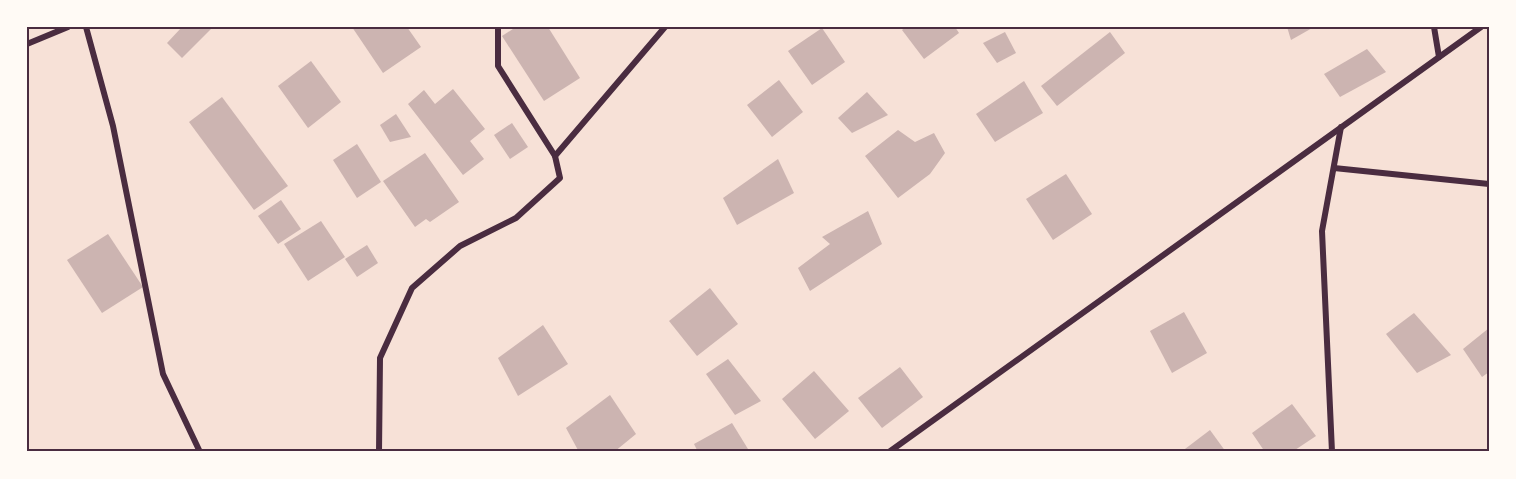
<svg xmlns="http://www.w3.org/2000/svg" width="1516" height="479" font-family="Mulish,sans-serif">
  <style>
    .building { fill: #ccb4b1 }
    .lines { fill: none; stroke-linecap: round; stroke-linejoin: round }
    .minor { stroke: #4a2c40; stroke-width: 6 }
    .neatline { fill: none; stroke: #4a2c40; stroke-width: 2 }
  </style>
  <rect width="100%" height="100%" fill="#f7e1d7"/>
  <g class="building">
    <path d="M 182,27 L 213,27 L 182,58 L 167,43 Z"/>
    <path d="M 352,27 L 407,27 L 421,47 L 383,73 Z"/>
    <path d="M 516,27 L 548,27 L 580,78 L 544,101 L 502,36 Z"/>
    <path d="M 906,27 L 955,27 L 959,33 L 924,59 L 902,30 Z"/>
    <path d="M 1287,27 L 1314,27 L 1291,40 Z"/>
    <path d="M 822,28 L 845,62 L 812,85 L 788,51 Z"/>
    <path d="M 1005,32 L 1016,53 L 997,63 L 983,43 Z"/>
    <path d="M 1110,32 L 1125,53 L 1057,106 L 1041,86 Z"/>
    <path d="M 1367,49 L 1386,72 L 1340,97 L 1324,74 Z"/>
    <path d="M 311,61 L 341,102 L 308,128 L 278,86 Z"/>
    <path d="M 779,80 L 803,112 L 772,137 L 747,105 Z"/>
    <path d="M 1024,81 L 1043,113 L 995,142 L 976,114 Z"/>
    <path d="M 453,89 L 485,129 L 470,141 L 484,159 L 463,175 L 408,104 L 424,90 L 435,104 Z"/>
    <path d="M 867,92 L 888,115 L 852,133 L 838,118 Z"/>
    <path d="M 222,97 L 288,186 L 254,210 L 189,122 Z"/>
    <path d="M 396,114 L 411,137 L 390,142 L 380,125 Z"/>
    <path d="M 512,123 L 528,147 L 510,159 L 494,135 Z"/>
    <path d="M 898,130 L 915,142 L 934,133 L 945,153 L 930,174 L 898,198 L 865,156 Z"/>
    <path d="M 357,144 L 381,182 L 357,198 L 333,160 Z"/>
    <path d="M 425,153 L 459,202 L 430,222 L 426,219 L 415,227 L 383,181 Z"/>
    <path d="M 778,159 L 794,193 L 737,225 L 723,198 Z"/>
    <path d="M 1066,174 L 1092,214 L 1053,240 L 1026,199 Z"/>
    <path d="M 281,200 L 301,229 L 278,244 L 258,216 Z"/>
    <path d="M 868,211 L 882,244 L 810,291 L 798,268 L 830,244 L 822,237 Z"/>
    <path d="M 321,221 L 345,257 L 308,281 L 284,244 Z"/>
    <path d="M 108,234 L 143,287 L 102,313 L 67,260 Z"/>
    <path d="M 367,245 L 378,263 L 357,277 L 345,259 Z"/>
    <path d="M 710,288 L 738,324 L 697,356 L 669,321 Z"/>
    <path d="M 1184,312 L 1207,353 L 1172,373 L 1150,331 Z"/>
    <path d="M 1414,313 L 1451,355 L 1417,373 L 1386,334 Z"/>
    <path d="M 543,325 L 568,364 L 518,396 L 498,358 Z"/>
    <path d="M 1489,328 L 1489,372 L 1482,377 L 1463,349 Z"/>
    <path d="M 728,359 L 761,401 L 735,415 L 706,374 Z"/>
    <path d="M 900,367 L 923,397 L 882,428 L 858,398 Z"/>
    <path d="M 814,371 L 849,411 L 815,439 L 782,399 Z"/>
    <path d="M 610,395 L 636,434 L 614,452 L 579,452 L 566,428 Z"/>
    <path d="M 1292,404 L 1316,436 L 1292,452 L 1265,452 L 1252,433 Z"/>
    <path d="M 732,423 L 748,449 L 745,452 L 698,452 L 694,444 Z"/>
    <path d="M 1210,430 L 1226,452 L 1181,452 Z"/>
  </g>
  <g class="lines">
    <g class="minor">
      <path d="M 86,27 L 113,126 L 163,374 L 200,452"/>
      <path d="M 498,27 L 498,66 L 555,156"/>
      <path d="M 1434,27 L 1439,57"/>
      <path d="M 27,44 L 68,27"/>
      <path d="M 1334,168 L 1489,184"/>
      <path d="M 379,452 L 380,358 L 412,288 L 460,246 L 516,218 L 560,178 L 555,156 L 665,27"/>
      <path d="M 889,452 L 1481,27"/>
      <path d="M 1332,452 L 1322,231 L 1341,127"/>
    </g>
  </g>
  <rect width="1516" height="479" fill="none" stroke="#fffaf5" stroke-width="57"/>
  <rect x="28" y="28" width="1460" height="422" class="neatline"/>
</svg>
